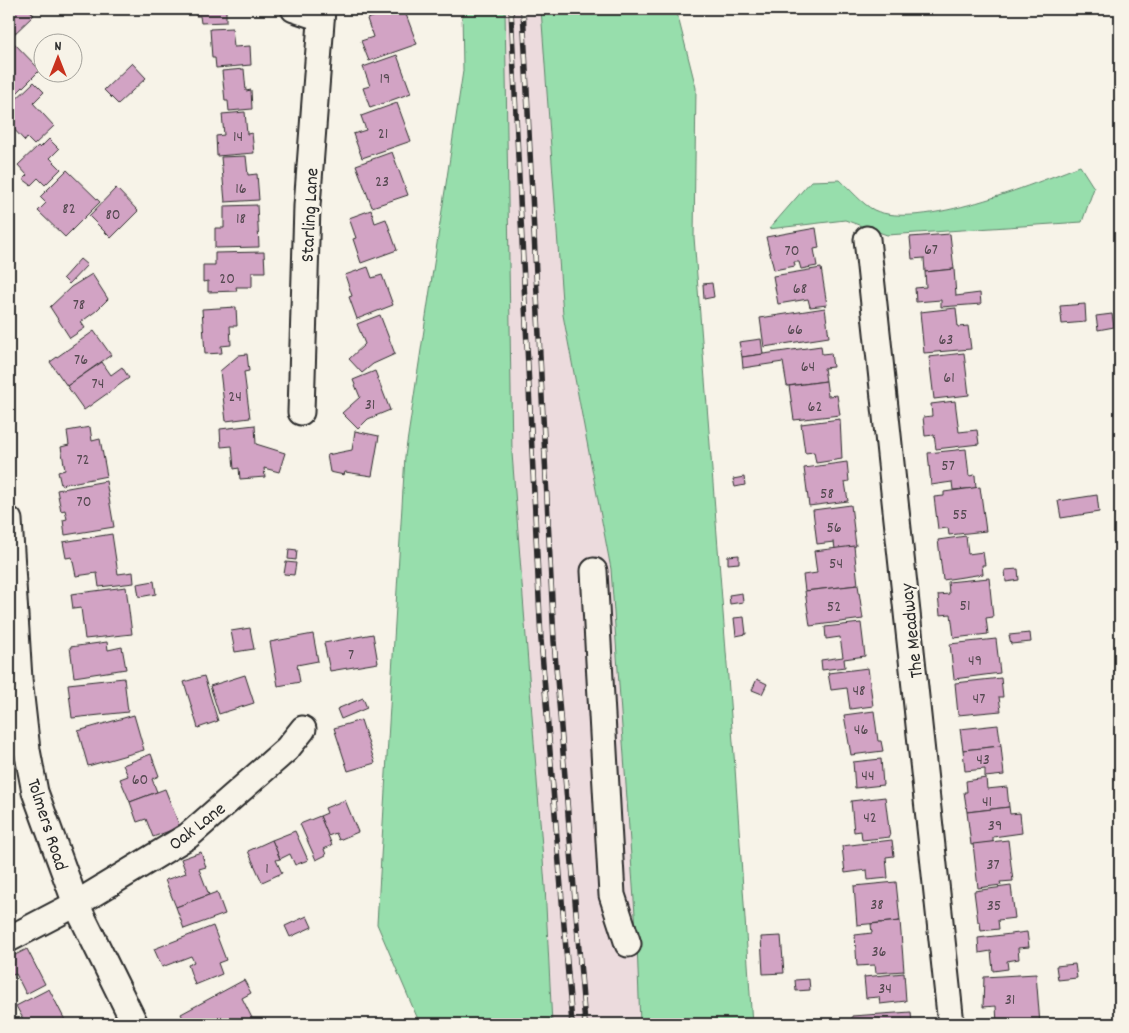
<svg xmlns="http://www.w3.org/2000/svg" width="1129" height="1033" font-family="Dekko,sans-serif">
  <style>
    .built { fill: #ecdbdd }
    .green { fill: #97deac; stroke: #61846c }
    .building { fill: #d2a3c4; stroke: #2b2b2b }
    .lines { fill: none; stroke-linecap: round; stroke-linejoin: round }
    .minor-casing { stroke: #2b2b2b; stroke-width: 29 }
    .minor { stroke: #f7f3e8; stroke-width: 25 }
    .rail-casing { stroke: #2b2b2b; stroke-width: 5.5 }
    .rail { stroke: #f7f3e8; stroke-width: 4; stroke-dasharray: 11; stroke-linecap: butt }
    .labels { text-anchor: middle; stroke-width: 5; stroke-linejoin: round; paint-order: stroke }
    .number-label { font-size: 16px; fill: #554951 }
    .street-label { font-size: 19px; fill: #2b2b2b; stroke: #f7f3e8 }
  </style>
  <rect width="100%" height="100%" fill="#f7f3e8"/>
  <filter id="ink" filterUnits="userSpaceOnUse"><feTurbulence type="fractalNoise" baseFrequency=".02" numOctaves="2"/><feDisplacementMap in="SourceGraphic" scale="10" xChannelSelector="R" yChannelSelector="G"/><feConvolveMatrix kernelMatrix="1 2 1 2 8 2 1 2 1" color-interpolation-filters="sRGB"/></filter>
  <g filter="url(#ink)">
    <path class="built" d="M 505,9 L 541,9 L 563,315 L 611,569 L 637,943 L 640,1024 L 552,1024 L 545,886 L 512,453 Z"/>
    <g class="green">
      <path d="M 462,9 L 505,9 L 512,453 L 545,886 L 552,1024 L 420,1024 L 377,924 L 405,456 L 463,71 Z"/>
      <path d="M 541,9 L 676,9 L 696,88 L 694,237 L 735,768 L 752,1024 L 640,1024 L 637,943 L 611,569 L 563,315 Z"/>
      <path d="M 1080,166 L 1094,188 L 1082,222 L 887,235 L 845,220 L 769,229 L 811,181 L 840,180 C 850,189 862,204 874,210 C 920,231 1033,184 1080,166 Z"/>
    </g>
    <g class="building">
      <path d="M 9,9 L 28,9 L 34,15 L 9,39 Z"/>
      <path d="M 195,9 L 226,9 L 226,22 L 201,23 L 200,16 L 196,16 Z"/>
      <path d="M 396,9 L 404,9 L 417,44 L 369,61 L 361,41 L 373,37 L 367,19 Z"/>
      <path d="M 232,28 L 234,47 L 250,46 L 251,65 L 216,68 L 215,58 L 212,58 L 210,29 Z"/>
      <path d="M 13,42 L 40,70 L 13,97 L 9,93 L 9,46 Z"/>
      <path d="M 397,55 L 411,93 L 370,108 L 363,88 L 370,86 L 363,67 Z"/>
      <path d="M 132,63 L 146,78 L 118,104 L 104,90 Z"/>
      <path d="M 244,69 L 246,91 L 251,90 L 252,109 L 229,111 L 228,101 L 225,101 L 222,71 Z"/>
      <path d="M 34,82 L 44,92 L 33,103 L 54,126 L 34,145 L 27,138 L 25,141 L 9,124 L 9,106 Z"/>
      <path d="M 397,103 L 411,141 L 362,158 L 353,134 L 366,130 L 361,116 Z"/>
      <path d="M 245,112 L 247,134 L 252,133 L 254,153 L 217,156 L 216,136 L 224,135 L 222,114 Z"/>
      <path d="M 49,139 L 59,149 L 50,158 L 61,169 L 45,185 L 38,178 L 31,185 L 23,179 L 27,175 L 18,165 L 38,146 L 40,148 Z"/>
      <path d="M 392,152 L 408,195 L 372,207 L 356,165 Z"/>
      <path d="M 246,156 L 248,175 L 257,174 L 259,200 L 225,202 L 221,157 Z"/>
      <path d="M 67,170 L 100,202 L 65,237 L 38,211 L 46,203 L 40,197 Z"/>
      <path d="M 116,188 L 138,211 L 111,238 L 89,216 Z"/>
      <path d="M 257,205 L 259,247 L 215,248 L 215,228 L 224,228 L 224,206 Z"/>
      <path d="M 371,210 L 375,223 L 386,219 L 397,250 L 361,263 L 353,239 L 356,238 L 349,218 Z"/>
      <path d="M 816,228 L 819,248 L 814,249 L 817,266 L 801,269 L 799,262 L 794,262 L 795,266 L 774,270 L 766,237 Z"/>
      <path d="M 950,234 L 954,269 L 925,272 L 924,258 L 912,259 L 910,237 Z"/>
      <path d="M 264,252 L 265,272 L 252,272 L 252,287 L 236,287 L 237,291 L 208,292 L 208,281 L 203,282 L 203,265 L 215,265 L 215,253 Z"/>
      <path d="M 80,259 L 87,265 L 69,284 L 63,278 Z"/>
      <path d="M 368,267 L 372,278 L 382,275 L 393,305 L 357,319 L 349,297 L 352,296 L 345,275 Z"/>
      <path d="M 821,268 L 827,305 L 810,307 L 808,299 L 778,304 L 773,276 Z"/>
      <path d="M 954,269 L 956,296 L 980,293 L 981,304 L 941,307 L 941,300 L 916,302 L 915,288 L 926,287 L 925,272 Z"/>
      <path d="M 92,274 L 108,299 L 96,311 L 81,322 L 85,328 L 70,338 L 50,307 L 71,287 Z"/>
      <path d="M 712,283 L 714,297 L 704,299 L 703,284 Z"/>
      <path d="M 1085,304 L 1086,322 L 1062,324 L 1060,306 Z"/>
      <path d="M 236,307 L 237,326 L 230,326 L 231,345 L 221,346 L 222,353 L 205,354 L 202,309 Z"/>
      <path d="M 825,308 L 829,337 L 764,347 L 760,318 Z"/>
      <path d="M 956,308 L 958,327 L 968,326 L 971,349 L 924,353 L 920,312 Z"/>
      <path d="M 1112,314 L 1114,327 L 1098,330 L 1096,316 Z"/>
      <path d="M 380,315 L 395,354 L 373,364 L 362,373 L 349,359 L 365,344 L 357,324 Z"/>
      <path d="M 94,331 L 111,355 L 67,386 L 50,362 Z"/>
      <path d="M 761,339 L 763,354 L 742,357 L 739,342 Z"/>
      <path d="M 821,346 L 822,354 L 831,353 L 833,367 L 824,368 L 826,381 L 787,386 L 783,362 L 743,368 L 742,357 Z"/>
      <path d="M 964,353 L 969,395 L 934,399 L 929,357 Z"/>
      <path d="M 247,354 L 249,371 L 244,372 L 250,418 L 226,421 L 220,371 L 239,355 Z"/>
      <path d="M 102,362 L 111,375 L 122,367 L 129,378 L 84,410 L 67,386 Z"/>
      <path d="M 375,371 L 390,410 L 368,419 L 358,429 L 342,413 L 360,397 L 353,380 Z"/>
      <path d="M 826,381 L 828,396 L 837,395 L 840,415 L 794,420 L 789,386 Z"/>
      <path d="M 955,401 L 959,432 L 977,430 L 979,444 L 936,449 L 934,435 L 925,436 L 923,417 L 932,416 L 931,404 Z"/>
      <path d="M 840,419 L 842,459 L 816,463 L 814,452 L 805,453 L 801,424 Z"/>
      <path d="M 255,425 L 256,444 L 285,453 L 279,472 L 264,468 L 265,477 L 240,479 L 239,468 L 234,469 L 232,446 L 221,447 L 220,429 Z"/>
      <path d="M 90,427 L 92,441 L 100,439 L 107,476 L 61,485 L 58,472 L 65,470 L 61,447 L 69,445 L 67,431 Z"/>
      <path d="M 355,431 L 379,436 L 372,476 L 345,472 L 344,475 L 330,472 L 327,455 L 352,450 Z"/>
      <path d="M 966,449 L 969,476 L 975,475 L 976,488 L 953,490 L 952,482 L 931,485 L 928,453 Z"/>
      <path d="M 847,462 L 849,481 L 845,482 L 848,501 L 809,506 L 804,468 Z"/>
      <path d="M 744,477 L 745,485 L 735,487 L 733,479 Z"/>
      <path d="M 106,481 L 114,527 L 65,535 L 63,520 L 67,519 L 65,510 L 61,511 L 57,490 Z"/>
      <path d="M 980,487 L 986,531 L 949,535 L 948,528 L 938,529 L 934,497 L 944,496 L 944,492 Z"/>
      <path d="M 1097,495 L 1099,512 L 1061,518 L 1058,501 Z"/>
      <path d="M 851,505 L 856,546 L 835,549 L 834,542 L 817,544 L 813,510 Z"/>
      <path d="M 112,534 L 118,574 L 133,572 L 134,583 L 99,587 L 97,573 L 76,576 L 72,557 L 66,558 L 63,542 Z"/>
      <path d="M 966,536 L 968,554 L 983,552 L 985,565 L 982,565 L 983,574 L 943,580 L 938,540 Z"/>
      <path d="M 854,546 L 858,585 L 805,591 L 803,575 L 817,573 L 814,551 Z"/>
      <path d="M 289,549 L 297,550 L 296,560 L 288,559 Z"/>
      <path d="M 739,555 L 739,563 L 728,564 L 728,556 Z"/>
      <path d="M 286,562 L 296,563 L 294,575 L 284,574 Z"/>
      <path d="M 1018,569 L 1019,580 L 1006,582 L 1005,570 Z"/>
      <path d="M 989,578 L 993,617 L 986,618 L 988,634 L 954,638 L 951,614 L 940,615 L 938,595 L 949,594 L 948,582 Z"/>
      <path d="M 154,581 L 156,594 L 139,597 L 137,584 Z"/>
      <path d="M 858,585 L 863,619 L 810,626 L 805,591 Z"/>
      <path d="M 126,587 L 132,634 L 85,639 L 81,608 L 73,609 L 71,594 Z"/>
      <path d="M 742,593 L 743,602 L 730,604 L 729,595 Z"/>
      <path d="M 744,617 L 746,634 L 736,636 L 734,618 Z"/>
      <path d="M 861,623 L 865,656 L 844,659 L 845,667 L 822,670 L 821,660 L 843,657 L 840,637 L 826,639 L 825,627 Z"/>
      <path d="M 250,628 L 254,649 L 235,652 L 231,631 Z"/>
      <path d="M 1030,633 L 1031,642 L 1011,644 L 1009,635 Z"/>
      <path d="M 313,634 L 318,661 L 297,665 L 300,682 L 278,686 L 270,642 Z"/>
      <path d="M 373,634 L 378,663 L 330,671 L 324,643 Z"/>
      <path d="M 996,639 L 1000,673 L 954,679 L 950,644 Z"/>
      <path d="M 107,642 L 108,650 L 122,647 L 126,669 L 74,677 L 70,647 Z"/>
      <path d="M 868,668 L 873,706 L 850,709 L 847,688 L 831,690 L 828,673 Z"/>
      <path d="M 245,675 L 254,703 L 219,714 L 210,686 Z"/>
      <path d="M 204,676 L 218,721 L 198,728 L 184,682 Z"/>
      <path d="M 124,678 L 128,712 L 72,718 L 68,684 Z"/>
      <path d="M 1001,678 L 1003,697 L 999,697 L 1001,711 L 958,715 L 955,683 Z"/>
      <path d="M 757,679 L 767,684 L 762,694 L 752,690 Z"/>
      <path d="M 363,698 L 367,708 L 341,719 L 337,709 Z"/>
      <path d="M 874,711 L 878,741 L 881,741 L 883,751 L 851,755 L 844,715 Z"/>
      <path d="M 134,715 L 144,750 L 88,766 L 78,731 Z"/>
      <path d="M 361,720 L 375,763 L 348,771 L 334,728 Z"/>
      <path d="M 998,725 L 1001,746 L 963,750 L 960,729 Z"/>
      <path d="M 1001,746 L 1004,775 L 985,777 L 985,769 L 965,771 L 963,750 Z"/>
      <path d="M 151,754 L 159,776 L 152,779 L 157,792 L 130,802 L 120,779 L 128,776 L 123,765 Z"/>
      <path d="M 881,759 L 883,785 L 855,788 L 853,762 Z"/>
      <path d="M 986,778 L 987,789 L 1007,787 L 1009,807 L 967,812 L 964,792 L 967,792 L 966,781 Z"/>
      <path d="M 165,789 L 180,827 L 153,837 L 146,819 L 137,822 L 130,802 Z"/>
      <path d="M 885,797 L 890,837 L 862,840 L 861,831 L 854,832 L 851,801 Z"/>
      <path d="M 345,800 L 358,832 L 339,840 L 336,833 L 328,836 L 320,816 L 327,813 L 325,808 Z"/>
      <path d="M 1009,807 L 1010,814 L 1020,813 L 1022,833 L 993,837 L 993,842 L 971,845 L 967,812 Z"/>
      <path d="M 320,816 L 332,845 L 324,849 L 326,855 L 316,860 L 300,824 Z"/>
      <path d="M 295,831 L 308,860 L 295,865 L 290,854 L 280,859 L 272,840 Z"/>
      <path d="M 272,840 L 280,859 L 276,860 L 282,873 L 262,882 L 248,851 Z"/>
      <path d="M 892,840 L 894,856 L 886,857 L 888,878 L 868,880 L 867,870 L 845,873 L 842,846 Z"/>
      <path d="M 1008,840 L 1013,881 L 1000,882 L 1001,885 L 978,888 L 973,844 Z"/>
      <path d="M 201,852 L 206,867 L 199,869 L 209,895 L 176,907 L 165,880 L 186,873 L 181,859 Z"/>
      <path d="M 896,882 L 900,921 L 857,925 L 854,886 Z"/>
      <path d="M 1011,886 L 1015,918 L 998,920 L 999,929 L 981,931 L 980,922 L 978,922 L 974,891 Z"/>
      <path d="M 217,892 L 225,914 L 184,929 L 176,907 Z"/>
      <path d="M 9,904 L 15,916 L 9,919 Z"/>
      <path d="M 307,916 L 312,927 L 290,937 L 285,926 Z"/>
      <path d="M 900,921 L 904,971 L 876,973 L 875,965 L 857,966 L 855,935 L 872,933 L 871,924 Z"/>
      <path d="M 213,926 L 226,960 L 218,963 L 222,974 L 195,985 L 188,965 L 194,962 L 191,956 L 162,967 L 154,949 Z"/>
      <path d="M 1027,932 L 1029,947 L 1018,948 L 1019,959 L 1007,961 L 1008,969 L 993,971 L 991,951 L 979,953 L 978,938 Z"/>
      <path d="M 781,936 L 784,973 L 763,974 L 761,937 Z"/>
      <path d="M 27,949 L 45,984 L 26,994 L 16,974 L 9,976 L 9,958 Z"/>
      <path d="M 1075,964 L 1077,978 L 1058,980 L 1056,966 Z"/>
      <path d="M 904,973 L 906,1001 L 880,1004 L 879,997 L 866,998 L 864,977 Z"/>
      <path d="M 1036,974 L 1040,1024 L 997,1024 L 996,1006 L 983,1007 L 984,977 Z"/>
      <path d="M 809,979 L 810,990 L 796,991 L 795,980 Z"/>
      <path d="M 244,980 L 251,993 L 242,998 L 255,1024 L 186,1024 L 181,1014 Z"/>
      <path d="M 49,989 L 67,1024 L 26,1024 L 16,1006 Z"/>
      <path d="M 911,1012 L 912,1024 L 852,1024 L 852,1016 Z"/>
    </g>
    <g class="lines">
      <g class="minor-casing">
        <g id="minor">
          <path d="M 294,9 L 321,18"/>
          <path d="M 867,239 L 951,1024"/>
          <path d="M 301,412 L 307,206 L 322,9"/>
          <path d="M 9,520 L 19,679 L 27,750 L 35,792 L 76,904 L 135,1024"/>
          <path d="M 594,571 L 612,895 L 628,944"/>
          <path d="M 9,939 L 76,904 L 188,836 L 287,749 L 303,729"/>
        </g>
      </g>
      <use href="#minor" class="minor"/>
      <g class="rail-casing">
        <g id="rail">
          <path d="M 511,9 L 541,640 L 572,1024"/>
          <path d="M 523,9 L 554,641 L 585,1024"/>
        </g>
      </g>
      <use href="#rail" class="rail"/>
    </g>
  </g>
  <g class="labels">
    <g class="number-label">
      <text x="385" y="83">19</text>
      <text x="383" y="138">21</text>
      <text x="238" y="141">14</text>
      <text x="382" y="186">23</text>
      <text x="241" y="193">16</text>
      <text x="69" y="213">82</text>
      <text x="113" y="219">80</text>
      <text x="241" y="223">18</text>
      <text x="931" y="254">67</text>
      <text x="792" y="255">70</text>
      <text x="227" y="283">20</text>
      <text x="800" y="293">68</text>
      <text x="79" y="309">78</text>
      <text x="795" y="334">66</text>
      <text x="946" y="344">63</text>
      <text x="81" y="364">76</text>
      <text x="808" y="371">64</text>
      <text x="949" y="382">61</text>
      <text x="98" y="388">74</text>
      <text x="235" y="401">24</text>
      <text x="370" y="409">31</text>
      <text x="815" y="411">62</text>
      <text x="83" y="464">72</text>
      <text x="948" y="470">57</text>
      <text x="827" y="498">58</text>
      <text x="84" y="506">70</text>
      <text x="960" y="519">55</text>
      <text x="834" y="532">56</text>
      <text x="836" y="568">54</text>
      <text x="965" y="610">51</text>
      <text x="834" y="611">52</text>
      <text x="351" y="659">7</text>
      <text x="975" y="665">49</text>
      <text x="859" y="695">48</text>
      <text x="979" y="703">47</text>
      <text x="861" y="734">46</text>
      <text x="983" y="764">43</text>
      <text x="868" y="780">44</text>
      <text x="140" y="784">60</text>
      <text x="987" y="806">41</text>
      <text x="870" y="822">42</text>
      <text x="995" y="830">39</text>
      <text x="993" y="869">37</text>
      <text x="267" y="873">1</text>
      <text x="877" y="909">38</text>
      <text x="994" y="910">35</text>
      <text x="879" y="956">36</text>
      <text x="885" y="993">34</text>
      <text x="1010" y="1004">31</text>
    </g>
    <g class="street-label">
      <text transform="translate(308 215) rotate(-87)" y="7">Starling Lane</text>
      <text transform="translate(910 631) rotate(-96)" y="7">The Meadway</text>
      <text transform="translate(49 824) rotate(72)" y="7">Tolmers Road</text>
      <text transform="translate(196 825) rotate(-38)" y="7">Oak Lane</text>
    </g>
  </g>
  <rect width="1129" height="1033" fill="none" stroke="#f7f3e8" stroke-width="30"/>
  <rect x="15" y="15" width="1099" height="1003" fill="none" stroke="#2b2b2b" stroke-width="2" filter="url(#ink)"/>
  <g transform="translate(58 58)"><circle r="24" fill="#f7f3e8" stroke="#a5a39c"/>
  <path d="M0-4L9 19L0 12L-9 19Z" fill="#c8321e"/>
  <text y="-8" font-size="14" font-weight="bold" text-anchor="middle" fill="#2b2b2b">N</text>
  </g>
</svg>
